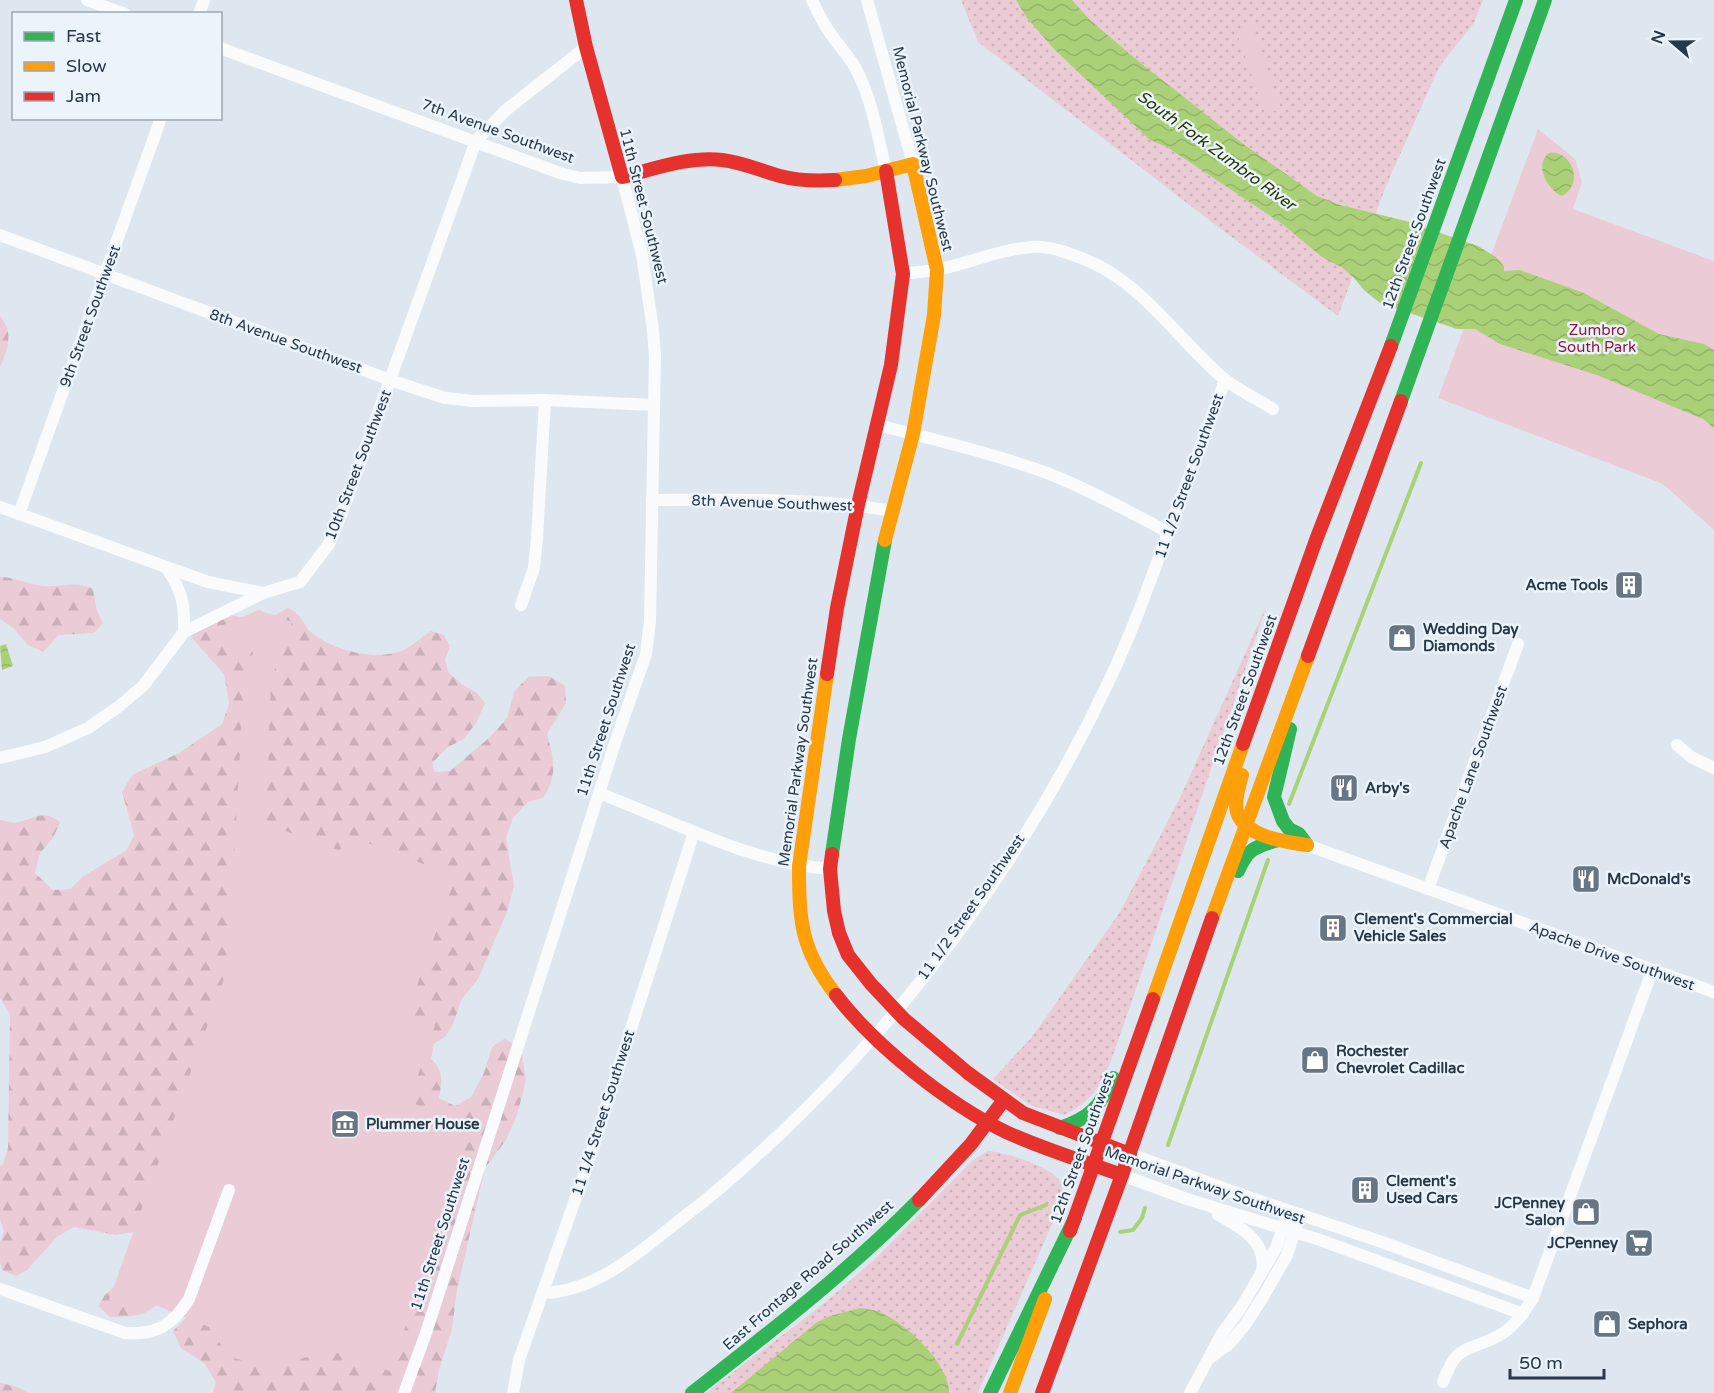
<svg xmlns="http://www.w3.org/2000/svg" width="1714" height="1393" font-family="'Varela Round',sans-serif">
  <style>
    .grass { fill: url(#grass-dots) }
    .forest { fill: url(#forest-firs) }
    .green { fill: #ebcbd5 }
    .water { fill: url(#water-waves) }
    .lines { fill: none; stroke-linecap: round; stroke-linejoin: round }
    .stream { stroke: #abd178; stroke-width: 4 }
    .street { stroke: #fafbfd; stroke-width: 12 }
    .fast { stroke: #30b455; stroke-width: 14 }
    .slow { stroke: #ff9f0a; stroke-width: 14 }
    .jam { stroke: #e5322d; stroke-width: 14 }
    .labels { text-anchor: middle; stroke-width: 5; stroke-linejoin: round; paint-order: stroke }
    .street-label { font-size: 15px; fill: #283848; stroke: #ebf3fb }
    .park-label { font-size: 15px; fill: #921640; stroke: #ebf3fb }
    .poi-label { font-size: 15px; font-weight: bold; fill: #283848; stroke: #ebf3fb; text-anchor: start }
    .water-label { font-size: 16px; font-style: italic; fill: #233500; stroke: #ebf3fb }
  </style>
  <defs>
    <pattern id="grass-dots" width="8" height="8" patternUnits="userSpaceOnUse" patternTransform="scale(1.5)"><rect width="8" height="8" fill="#ebcbd5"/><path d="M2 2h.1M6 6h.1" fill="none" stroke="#caafb8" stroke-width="1.8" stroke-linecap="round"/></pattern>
    <pattern id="forest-firs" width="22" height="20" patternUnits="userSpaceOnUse" patternTransform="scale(1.5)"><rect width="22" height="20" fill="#ebcbd5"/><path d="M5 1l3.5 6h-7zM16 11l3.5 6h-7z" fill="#caafb8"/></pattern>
    <pattern id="water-waves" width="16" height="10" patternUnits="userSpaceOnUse" patternTransform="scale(1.5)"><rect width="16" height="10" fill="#abd178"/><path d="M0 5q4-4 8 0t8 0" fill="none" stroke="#93b469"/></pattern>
  </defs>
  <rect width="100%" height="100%" fill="#dee7f0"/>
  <g class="grass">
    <path d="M 961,0 L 1483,0 L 1474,23 L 1439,67 L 1386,186 L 1338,316 L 1209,220 L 978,42 Z"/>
    <path d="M 1267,605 L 1124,1024 C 1109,1063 1105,1096 1064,1115 L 1030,1105 L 993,1079 L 1032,1037 L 1120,912 L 1179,800 Z"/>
    <path d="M 988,1151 C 1004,1152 1050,1166 1059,1180 C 1064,1187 1062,1196 1061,1204 L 978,1393 L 706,1393 L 821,1306 L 874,1260 L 973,1160 Z"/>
  </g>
  <g class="forest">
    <path d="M 0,316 C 14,333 8,349 0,367 Z"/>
    <path d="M 0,577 C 15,577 27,584 42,586 C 60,588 76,580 93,589 L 97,611 L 103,623 L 94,633 L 59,635 L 43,652 L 28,645 L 14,629 L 0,619 Z"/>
    <path d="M 288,608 C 305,616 302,625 313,634 C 337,651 373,661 401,651 C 410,648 423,636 431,631 L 444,635 L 450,646 L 445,660 L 449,673 L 463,685 L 477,693 L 485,703 L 476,723 L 464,739 L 448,747 L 432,763 L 435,772 L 450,771 L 489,738 L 507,718 L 514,692 L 528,677 L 549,676 L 565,686 L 566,703 L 547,734 C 554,760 558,775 543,798 L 528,802 L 513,818 L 506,838 L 514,886 L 507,912 L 478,979 L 461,1000 L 454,1022 L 446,1036 L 434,1044 L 431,1059 C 444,1072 442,1080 439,1098 L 455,1106 L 471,1097 L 484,1073 L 492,1047 L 504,1039 L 521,1047 L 526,1080 L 517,1115 L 506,1140 L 485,1168 L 457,1290 L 452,1329 L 439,1370 L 435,1393 L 213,1393 L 216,1382 L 204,1363 L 181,1348 L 173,1331 L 190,1314 L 170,1292 C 145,1316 145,1316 110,1317 L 98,1306 L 105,1295 L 119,1283 L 144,1230 L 116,1235 L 74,1227 L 57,1237 L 27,1270 L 16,1276 L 2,1270 L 0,1262 L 0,1242 L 4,1232 L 0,1219 L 0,1166 L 3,1164 L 8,1148 L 10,1014 L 0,998 L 0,820 C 6,821 14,824 19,822 C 36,818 43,809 60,822 L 53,838 L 40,853 L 35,873 L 53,890 L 71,889 L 82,877 L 127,850 L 134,835 L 122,792 L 132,775 L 179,753 L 222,724 L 229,704 L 224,674 L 191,637 L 198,618 L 231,615 L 249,619 L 266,620 Z"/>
    <path d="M 0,1383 L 18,1387 L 28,1393 L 0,1393 Z"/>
  </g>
  <g class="green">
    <path d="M 1252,25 L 1281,109 L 1265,114 L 1236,31 Z"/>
    <path d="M 1538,129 L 1575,159 L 1582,182 L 1573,209 L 1714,261 L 1714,530 L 1663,484 L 1438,398 Z"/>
    <path d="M 259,610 L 292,622 L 271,680 L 266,824 L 338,850 L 362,841 L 456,876 L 407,1014 L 435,1025 L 409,1102 L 473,1125 L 425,1273 L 389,1371 L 328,1350 L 268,1370 L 229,1356 L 209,1327 L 150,1303 L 109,1300 L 228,968 L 243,695 L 253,652 L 225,641 L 216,628 Z"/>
  </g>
  <g class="water">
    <path d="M 1016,0 L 1072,0 L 1090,20 L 1137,60 L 1242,143 L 1317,196 L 1340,205 L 1406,221 L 1478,246 L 1496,257 L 1504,266 L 1504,271 L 1520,270 L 1584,293 L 1659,334 L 1704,344 L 1714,350 L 1714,428 L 1703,419 L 1597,375 L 1500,344 L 1475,329 L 1457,329 L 1380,303 L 1364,290 L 1354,278 L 1343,268 L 1322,257 L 1281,223 L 1167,147 L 1150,140 L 1055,50 L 1027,18 Z"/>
    <path d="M 1549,153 C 1573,150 1584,185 1562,196 C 1548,190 1533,165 1549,153 Z"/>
    <path d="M 6,644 L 13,666 L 2,670 L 0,646 Z"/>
    <path d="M 860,1308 C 867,1309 875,1310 882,1313 C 907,1325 950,1364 949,1393 L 731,1393 L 816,1323 L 830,1316 Z"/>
  </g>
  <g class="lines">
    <g class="stream">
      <path d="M 1289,804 L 1421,463"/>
      <path d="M 1168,1145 L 1268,860"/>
      <path d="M 1120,1232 L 1133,1230 L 1142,1218 L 1145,1208"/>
      <path d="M 957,1344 L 1020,1215 L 1046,1205"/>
    </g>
    <g class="street">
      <path d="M 87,0 L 125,14"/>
      <path d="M 812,0 C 818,13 824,26 833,37 C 840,47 849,57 855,67 C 872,98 878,137 886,171"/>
      <path d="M 867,0 L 913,164"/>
      <path d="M 199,14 L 204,0"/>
      <path d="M 220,48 L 560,173 L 580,178 L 622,177 L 642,255 L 653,330 L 655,356 L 650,621 L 646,654 L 616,740 L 426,1333 L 404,1393"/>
      <path d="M 0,235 L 390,380 L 445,398 L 474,401 L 545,400 L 654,405"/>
      <path d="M 903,274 C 914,272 925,272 935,270 C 968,264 999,249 1033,247 C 1047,246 1060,250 1073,255 C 1139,276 1172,334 1223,378 C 1238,390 1257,399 1273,409"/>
      <path d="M 878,425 C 935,440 992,453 1047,473 C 1089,489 1129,512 1168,532"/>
      <path d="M 652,500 C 732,500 813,497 892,511"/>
      <path d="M 0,507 L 208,582 L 263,593"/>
      <path d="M 19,514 L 161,118"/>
      <path d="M 166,567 C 182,591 185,603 184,632"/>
      <path d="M 521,605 L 534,568 L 537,538 L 545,400"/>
      <path d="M 1677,745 L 1691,757 L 1714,768"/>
      <path d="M 0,758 L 45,747 L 88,728 L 118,707 L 143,686 L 184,632 L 263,593 L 300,582 L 329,544 L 342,513 L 476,141 L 506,110 L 586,47"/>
      <path d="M 599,793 C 674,822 749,862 830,869"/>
      <path d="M 1307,845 L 1714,992"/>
      <path d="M 1428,889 L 1518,644"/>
      <path d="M 1130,1154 L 1242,1195 L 1382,1242 L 1533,1298"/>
      <path d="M 1122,1175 L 1187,1199 L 1317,1239 L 1523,1314"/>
      <path d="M 1218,1215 C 1241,1227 1267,1241 1262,1271"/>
      <path d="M 0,1289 L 125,1333 C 156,1335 172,1326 189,1299 L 229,1190"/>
      <path d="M 543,1293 C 601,1291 646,1246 690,1212 C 722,1188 750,1162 779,1135 C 914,1007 1029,851 1108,683 C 1131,635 1149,585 1167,535 C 1187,483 1206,432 1225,380"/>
      <path d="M 1210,1358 L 1229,1344 L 1245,1325 L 1263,1297 L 1287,1255 L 1300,1214"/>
      <path d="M 1443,1382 C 1458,1342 1466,1353 1498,1336 C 1514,1328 1524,1312 1533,1298 L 1652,971"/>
      <path d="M 513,1393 L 519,1360 L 589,1160 L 694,832"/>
      <path d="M 1190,1393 L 1221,1335 L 1242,1306 L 1276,1248 L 1289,1211"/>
    </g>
    <g class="fast">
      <path d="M 1391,346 L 1516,0"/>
      <path d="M 1401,401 L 1545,0"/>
      <path d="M 1290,729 L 1274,797 L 1283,821 L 1289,829 L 1299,834 L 1307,845"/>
      <path d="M 832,854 L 849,739 L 885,540"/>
      <path d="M 1238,871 C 1248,848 1255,847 1278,840"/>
      <path d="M 1060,1128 C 1090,1118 1100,1107 1113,1078"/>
      <path d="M 692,1393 C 770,1332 849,1271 919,1200"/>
      <path d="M 990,1393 L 1075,1218"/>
    </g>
    <g class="slow">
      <path d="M 835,180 L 866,176 L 913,164 L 937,270 L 934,315 L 913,434 L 885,540"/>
      <path d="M 827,674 L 799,866 C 799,922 801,950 836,995"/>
      <path d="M 1242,775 C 1239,786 1234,800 1237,812 C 1245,837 1286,842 1307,845"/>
      <path d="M 1212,918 L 1308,656"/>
      <path d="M 1153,999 L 1243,744"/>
      <path d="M 1010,1393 L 1045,1299"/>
    </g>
    <g class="jam">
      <path d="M 576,0 L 586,47 L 622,177 C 654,169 689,156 722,160 C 742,162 761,171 780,176 C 798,181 817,181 835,180"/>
      <path d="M 1308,656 L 1401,401"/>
      <path d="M 827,674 L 837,608 L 858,505 L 891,365 L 903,274 L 886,171"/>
      <path d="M 1243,744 L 1316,540 L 1391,346"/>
      <path d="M 832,854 L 830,869 L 834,911 L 839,933 L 848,955 L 871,984 L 904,1019 L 968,1073 L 1023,1113 L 1130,1154"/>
      <path d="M 836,995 C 875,1046 948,1104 1006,1132 C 1043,1149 1083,1161 1122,1175"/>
      <path d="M 919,1200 L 971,1144 L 1003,1101"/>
      <path d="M 1070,1231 L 1153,999"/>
      <path d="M 1042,1393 L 1122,1175 L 1212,918"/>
    </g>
  </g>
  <defs>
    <g id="building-square" transform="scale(1.5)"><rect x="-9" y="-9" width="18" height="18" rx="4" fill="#687583" stroke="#ebf3fb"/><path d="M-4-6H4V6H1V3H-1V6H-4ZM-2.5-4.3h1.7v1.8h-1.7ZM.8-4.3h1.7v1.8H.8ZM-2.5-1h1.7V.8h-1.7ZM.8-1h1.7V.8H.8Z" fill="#fff"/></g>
    <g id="shop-square" transform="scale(1.5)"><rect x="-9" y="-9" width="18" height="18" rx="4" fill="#687583" stroke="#ebf3fb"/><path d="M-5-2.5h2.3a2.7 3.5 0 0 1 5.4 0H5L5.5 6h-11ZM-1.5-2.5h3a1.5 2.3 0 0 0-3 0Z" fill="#fff"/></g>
    <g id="restaurant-square" transform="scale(1.5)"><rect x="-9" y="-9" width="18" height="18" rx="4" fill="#687583" stroke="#ebf3fb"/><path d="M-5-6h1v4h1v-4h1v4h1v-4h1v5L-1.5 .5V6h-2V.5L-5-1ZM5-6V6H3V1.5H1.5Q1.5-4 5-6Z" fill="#fff"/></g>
    <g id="museum-square" transform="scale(1.5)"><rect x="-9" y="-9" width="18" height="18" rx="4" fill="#687583" stroke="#ebf3fb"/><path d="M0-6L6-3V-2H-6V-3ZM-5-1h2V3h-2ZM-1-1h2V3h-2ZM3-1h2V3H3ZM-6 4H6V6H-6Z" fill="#fff"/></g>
    <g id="supermarket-square" transform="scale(1.5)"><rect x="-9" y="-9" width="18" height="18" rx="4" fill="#687583" stroke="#ebf3fb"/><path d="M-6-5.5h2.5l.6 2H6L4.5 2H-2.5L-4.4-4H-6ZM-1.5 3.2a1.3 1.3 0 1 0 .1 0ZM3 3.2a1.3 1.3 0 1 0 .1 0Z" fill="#fff"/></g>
  </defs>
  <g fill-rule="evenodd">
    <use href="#building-square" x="1629" y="585"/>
    <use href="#shop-square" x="1402" y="638"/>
    <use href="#restaurant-square" x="1344" y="788"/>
    <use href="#restaurant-square" x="1586" y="879"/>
    <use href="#building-square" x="1333" y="928"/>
    <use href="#shop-square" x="1315" y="1060"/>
    <use href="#museum-square" x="345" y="1124"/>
    <use href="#building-square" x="1365" y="1190"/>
    <use href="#shop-square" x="1586" y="1212"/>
    <use href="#supermarket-square" x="1639" y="1243"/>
    <use href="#shop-square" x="1607" y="1324"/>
  </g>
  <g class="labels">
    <g class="street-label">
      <text transform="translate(498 131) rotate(20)" y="5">7th Avenue Southwest</text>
      <text transform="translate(923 149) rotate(76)" y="5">Memorial Parkway Southwest</text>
      <text transform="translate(644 206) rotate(76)" y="5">11th Street Southwest</text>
      <text transform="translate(1414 234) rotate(-70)" y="5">12th Street Southwest</text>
      <text transform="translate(90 316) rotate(-70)" y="5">9th Street Southwest</text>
      <text transform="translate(286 341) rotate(20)" y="5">8th Avenue Southwest</text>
      <text transform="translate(358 465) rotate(-69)" y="5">10th Street Southwest</text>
      <text transform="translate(1189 476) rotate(-70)" y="5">11 1/2 Street Southwest</text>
      <text transform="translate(772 503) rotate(2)" y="5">8th Avenue Southwest</text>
      <text transform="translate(1245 690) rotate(-70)" y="5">12th Street Southwest</text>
      <text transform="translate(606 720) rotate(-72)" y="5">11th Street Southwest</text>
      <text transform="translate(798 762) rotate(-82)" y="5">Memorial Parkway Southwest</text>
      <text transform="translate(1473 767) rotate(-70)" y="5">Apache Lane Southwest</text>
      <text transform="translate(971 907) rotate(-55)" y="5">11 1/2 Street Southwest</text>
      <text transform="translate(1612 956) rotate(20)" y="5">Apache Drive Southwest</text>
      <text transform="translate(603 1113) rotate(-72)" y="5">11 1/4 Street Southwest</text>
      <text transform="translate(1082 1148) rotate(-70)" y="5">12th Street Southwest</text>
      <text transform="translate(1205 1185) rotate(19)" y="5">Memorial Parkway Southwest</text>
      <text transform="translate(440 1234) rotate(-72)" y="5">11th Street Southwest</text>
      <text transform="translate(808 1275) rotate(-41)" y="5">East Frontage Road Southwest</text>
    </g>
    <g class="park-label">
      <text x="1597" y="335">Zumbro<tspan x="1597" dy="17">South Park</tspan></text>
    </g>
    <g class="poi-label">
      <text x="1608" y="590" text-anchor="end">Acme Tools</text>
      <text x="1423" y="634">Wedding Day<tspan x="1423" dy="17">Diamonds</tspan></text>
      <text x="1365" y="793">Arby's</text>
      <text x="1607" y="884">McDonald's</text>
      <text x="1354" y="924">Clement's Commercial<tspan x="1354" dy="17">Vehicle Sales</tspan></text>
      <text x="1336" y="1056">Rochester<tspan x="1336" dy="17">Chevrolet Cadillac</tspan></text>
      <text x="366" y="1129">Plummer House</text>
      <text x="1386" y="1186">Clement's<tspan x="1386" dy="17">Used Cars</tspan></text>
      <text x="1565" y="1208" text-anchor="end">JCPenney<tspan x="1565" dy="17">Salon</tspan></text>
      <text x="1618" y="1248" text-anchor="end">JCPenney</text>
      <text x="1628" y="1329">Sephora</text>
    </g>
    <g class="water-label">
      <text transform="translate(1217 150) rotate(36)" y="6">South Fork Zumbro River</text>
    </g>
  </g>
  <rect x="12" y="12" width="210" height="108" fill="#ebf3fb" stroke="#9da8b3" stroke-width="1.5"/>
  <rect x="24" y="32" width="30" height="9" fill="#30b455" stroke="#9da8b3" stroke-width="1.5"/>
  <text x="66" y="42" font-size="18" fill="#283848">Fast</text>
  <rect x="24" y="62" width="30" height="9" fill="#ff9f0a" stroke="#9da8b3" stroke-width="1.5"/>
  <text x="66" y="72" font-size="18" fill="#283848">Slow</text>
  <rect x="24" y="92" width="30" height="9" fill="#e5322d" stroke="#9da8b3" stroke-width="1.5"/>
  <text x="66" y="102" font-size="18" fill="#283848">Jam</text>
  <g transform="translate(1672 42) rotate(290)" stroke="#ebf3fb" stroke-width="4.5" paint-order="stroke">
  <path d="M0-4.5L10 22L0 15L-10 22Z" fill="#283848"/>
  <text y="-9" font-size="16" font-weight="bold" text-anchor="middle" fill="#283848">N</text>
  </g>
  <path d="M1510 1369v9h94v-9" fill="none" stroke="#283848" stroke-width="3"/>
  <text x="1519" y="1369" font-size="18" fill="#283848" stroke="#ebf3fb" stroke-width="4.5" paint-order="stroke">50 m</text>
</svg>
